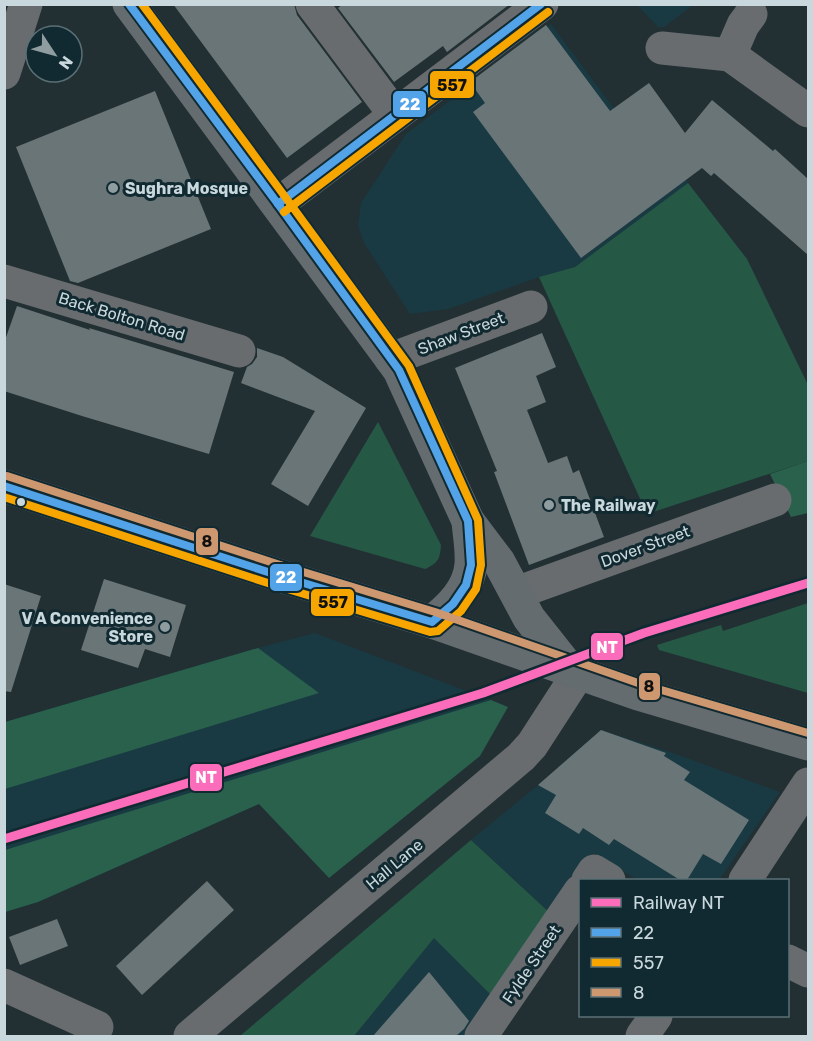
<svg xmlns="http://www.w3.org/2000/svg" width="813" height="1041" font-family="Rubik,sans-serif">
  <style>
    .built { fill: #193a42 }
    .green { fill: #255946 }
    .forest { fill: #29614c }
    .building { fill: #6a7577 }
    .lines { fill: none; stroke-linecap: round; stroke-linejoin: round }
    .minor { stroke: #686c6f; stroke-width: 33 }
    .major { stroke: #646c70; stroke-width: 33 }
    .bus-1-casing { stroke: #112a31; stroke-width: 12 }
    .bus-2-casing { stroke: #112a31; stroke-width: 12 }
    .bus-3-casing { stroke: #112a31; stroke-width: 12 }
    .bus-1 { stroke: #53a3e8; stroke-width: 8 }
    .bus-2 { stroke: #f7a600; stroke-width: 8 }
    .bus-3 { stroke: #cd976f; stroke-width: 8 }
    .rail-1-casing { stroke: #112a31; stroke-width: 14 }
    .rail-1 { stroke: #fb6dba; stroke-width: 9 }
    .poi-dot { fill: #8f9da1; stroke: #112a31; stroke-width: 2 }
    .bus-dot { fill: #c9d8dc; stroke: #112a31; stroke-width: 2 }
    .labels { text-anchor: middle; stroke-width: 6; stroke-linejoin: round; paint-order: stroke }
    .poi-label { font-size: 16px; font-weight: bold; fill: #c9d8dc; stroke: #112a31; text-anchor: start }
    .street-label { font-size: 16px; fill: #c9d8dc; stroke: #112a31 }
    .line-badge { stroke: #112a31; stroke-width: 2 }
    .badge-label { font-size: 16px; text-anchor: middle; font-weight: bold; fill: #fff }
    .pale-badge-label { font-size: 16px; text-anchor: middle; font-weight: bold; fill: #111 }
  </style>
  <rect width="100%" height="100%" fill="#223034"/>
  <g class="built">
    <path d="M 637,5 L 693,5 L 664,27 L 658,27 Z"/>
    <path d="M 551,24 L 632,133 L 644,124 L 688,183 L 575,267 L 539,277 L 448,309 L 410,314 L 364,243 L 358,226 L 361,203 L 406,134 Z"/>
    <path d="M 315,633 L 508,707 L 259,804 L 38,902 L 5,912 L 5,722 L 258,648 Z"/>
    <path d="M 601,730 L 670,752 L 780,792 L 719,880 L 637,880 L 594,853 L 551,914 L 471,840 L 538,785 Z"/>
    <path d="M 434,937 L 493,997 L 467,1036 L 354,1036 Z"/>
  </g>
  <g class="green">
    <path d="M 688,183 L 747,259 L 808,385 L 808,461 L 647,514 L 539,277 L 575,267 Z"/>
    <path d="M 378,422 L 441,545 C 440,559 438,563 425,569 L 310,536 Z"/>
    <path d="M 808,603 L 808,693 L 659,650 L 657,645 L 721,625 L 723,631 Z"/>
    <path d="M 471,840 L 551,914 L 493,997 L 434,938 L 354,1036 L 240,1036 Z"/>
  </g>
  <g class="forest">
    <path d="M 808,461 L 808,513 L 791,517 L 770,474 Z"/>
    <path d="M 258,648 L 319,693 L 5,789 L 5,722 Z"/>
    <path d="M 491,700 L 508,707 L 480,756 L 329,878 L 259,804 L 38,902 L 5,912 L 5,850 Z"/>
  </g>
  <g class="building">
    <path d="M 173,4 L 294,4 L 297,15 L 362,102 L 287,158 Z"/>
    <path d="M 343,4 L 510,4 L 447,52 L 443,46 L 394,82 L 338,8 Z"/>
    <path d="M 546,25 L 610,111 L 649,83 L 685,133 L 712,100 L 773,151 L 775,149 L 796,168 L 808,179 L 808,255 L 714,173 L 711,176 L 702,168 L 581,258 L 473,112 L 485,103 L 470,82 Z"/>
    <path d="M 155,91 L 211,229 L 78,283 L 70,281 L 16,147 Z"/>
    <path d="M 17,306 L 90,330 L 89,328 L 234,372 L 209,454 L 82,416 L 4,391 L 4,343 Z"/>
    <path d="M 542,333 L 556,367 L 536,376 L 546,402 L 527,410 L 548,463 L 567,456 L 573,473 L 579,470 L 604,537 L 529,565 L 494,472 L 497,471 L 455,368 Z"/>
    <path d="M 257,348 L 283,357 L 366,408 L 308,506 L 271,484 L 315,411 L 241,383 L 247,367 L 252,364 L 257,357 Z"/>
    <path d="M 104,579 L 186,605 L 170,657 L 145,649 L 138,668 L 81,650 Z"/>
    <path d="M 4,584 L 41,596 L 11,692 L 4,691 Z"/>
    <path d="M 601,730 L 666,753 L 664,756 L 690,772 L 684,780 L 749,820 L 721,864 L 703,854 L 687,880 L 680,880 L 614,839 L 609,845 L 583,828 L 579,834 L 545,813 L 556,795 L 538,785 Z"/>
    <path d="M 207,881 L 234,910 L 142,995 L 116,966 Z"/>
    <path d="M 57,919 L 68,946 L 20,965 L 9,937 Z"/>
    <path d="M 429,972 L 469,1021 L 464,1029 L 456,1036 L 373,1036 Z"/>
  </g>
  <g class="lines">
    <g class="minor">
      <path d="M 312,4 L 395,115"/>
      <path d="M 662,48 L 730,55 L 743,25 L 751,14"/>
      <path d="M 730,55 L 808,111"/>
      <path d="M 4,73 L 26,4"/>
      <path d="M 278,204 L 542,4"/>
      <path d="M 4,281 L 239,351"/>
      <path d="M 391,359 L 531,307"/>
      <path d="M 516,593 L 775,500"/>
      <path d="M 588,880 L 594,871 L 609,880"/>
      <path d="M 745,880 L 808,784"/>
      <path d="M 788,961 L 808,971"/>
      <path d="M 4,985 L 97,1027"/>
      <path d="M 190,1036 L 521,757 L 532,745 L 578,674"/>
      <path d="M 481,1036 L 580,891"/>
      <path d="M 642,1036 L 656,1016"/>
    </g>
    <g class="major">
      <path d="M 129,4 L 391,359 L 399,370 L 468,521 L 499,562 L 529,618 L 571,671"/>
      <path d="M 4,486 L 274,574 L 432,622 L 638,694 L 808,744"/>
      <path d="M 432,622 C 450,607 469,590 471,564 C 472,550 469,535 468,521"/>
    </g>
    <g class="bus-1-casing">
      <g id="bus-1">
        <path d="M 278,204 L 541,4"/>
        <path d="M 4,486 L 274,574 L 432,622 L 453,604 L 466,585 L 471,565 L 468,521 L 399,370 L 278,204 L 129,4"/>
      </g>
    </g>
    <g class="bus-2-casing">
      <g id="bus-2">
        <path d="M 284,212 L 548,12"/>
        <path d="M 4,497 L 271,584 L 430,632 L 438,631 L 461,611 L 476,589 L 481,565 L 478,520 L 409,366 L 286,198 L 142,4"/>
      </g>
    </g>
    <g class="bus-3-casing">
      <path id="bus-3" d="M 7,476 L 277,564 L 435,612 L 641,684 L 808,733"/>
    </g>
    <use href="#bus-1" class="bus-1"/>
    <use href="#bus-2" class="bus-2"/>
    <use href="#bus-3" class="bus-3"/>
    <g class="rail-1-casing">
      <path id="rail-1" d="M 4,839 L 483,693 L 644,633 L 808,583"/>
    </g>
    <use href="#rail-1" class="rail-1"/>
  </g>
  <g class="poi-dot">
    <circle cx="113" cy="188" r="6"/>
    <circle cx="549" cy="505" r="6"/>
    <circle cx="165" cy="627" r="6"/>
  </g>
  <circle class="bus-dot" cx="21" cy="502" r="5"/>
  <g class="labels">
    <g class="poi-label">
      <text x="125" y="194">Sughra Mosque</text>
      <text x="561" y="511">The Railway</text>
      <text x="153" y="624" text-anchor="end">V A Convenience<tspan x="153" dy="18">Store</tspan></text>
    </g>
    <g class="street-label">
      <text transform="translate(122 316) rotate(17)" y="6">Back Bolton Road</text>
      <text transform="translate(461 333) rotate(-21)" y="6">Shaw Street</text>
      <text transform="translate(645 546) rotate(-20)" y="6">Dover Street</text>
      <text transform="translate(394 864) rotate(-40)" y="6">Hall Lane</text>
      <text transform="translate(531 964) rotate(-56)" y="6">Fylde Street</text>
    </g>
  </g>
  <g class="line-badge">
    <rect x="429" y="70" width="46" height="29" rx="6" fill="#f7a600"/>
    <rect x="392" y="90" width="35" height="28" rx="6" fill="#53a3e8"/>
    <rect x="195" y="527" width="24" height="29" rx="6" fill="#cd976f"/>
    <rect x="269" y="563" width="34" height="29" rx="6" fill="#53a3e8"/>
    <rect x="310" y="588" width="45" height="29" rx="6" fill="#f7a600"/>
    <rect x="590" y="632" width="34" height="29" rx="6" fill="#fb6dba"/>
    <rect x="638" y="672" width="23" height="29" rx="6" fill="#cd976f"/>
    <rect x="189" y="763" width="34" height="29" rx="6" fill="#fb6dba"/>
  </g>
  <g class="badge-label">
    <text x="410" y="110">22</text>
    <text x="286" y="583">22</text>
    <text x="607" y="653">NT</text>
    <text x="206" y="783">NT</text>
  </g>
  <g class="pale-badge-label">
    <text x="452" y="91">557</text>
    <text x="207" y="547">8</text>
    <text x="333" y="608">557</text>
    <text x="649" y="692">8</text>
  </g>
  <rect width="813" height="1041" fill="none" stroke="#c9d8dc" stroke-width="12"/>
  <rect x="579" y="879" width="210" height="138" fill="#112a31" stroke="#5b7075" stroke-width="1.5"/>
  <rect x="591" y="898" width="30" height="9" fill="#fb6dba" stroke="#5b7075" stroke-width="1.5"/>
  <text x="633" y="909" font-size="18" fill="#c9d8dc">Railway NT</text>
  <rect x="591" y="928" width="30" height="9" fill="#53a3e8" stroke="#5b7075" stroke-width="1.5"/>
  <text x="633" y="939" font-size="18" fill="#c9d8dc">22</text>
  <rect x="591" y="958" width="30" height="9" fill="#f7a600" stroke="#5b7075" stroke-width="1.5"/>
  <text x="633" y="969" font-size="18" fill="#c9d8dc">557</text>
  <rect x="591" y="988" width="30" height="9" fill="#cd976f" stroke="#5b7075" stroke-width="1.5"/>
  <text x="633" y="999" font-size="18" fill="#c9d8dc">8</text>
  <g transform="translate(54 54) rotate(126)"><circle r="28" fill="#112a31" stroke="#5b7075" stroke-width="1.5"/>
  <path d="M0-4.5L10 22L0 15L-10 22Z" fill="#8f9da1"/>
  <text y="-9" font-size="16" font-weight="bold" text-anchor="middle" fill="#c9d8dc">N</text>
  </g>
</svg>
